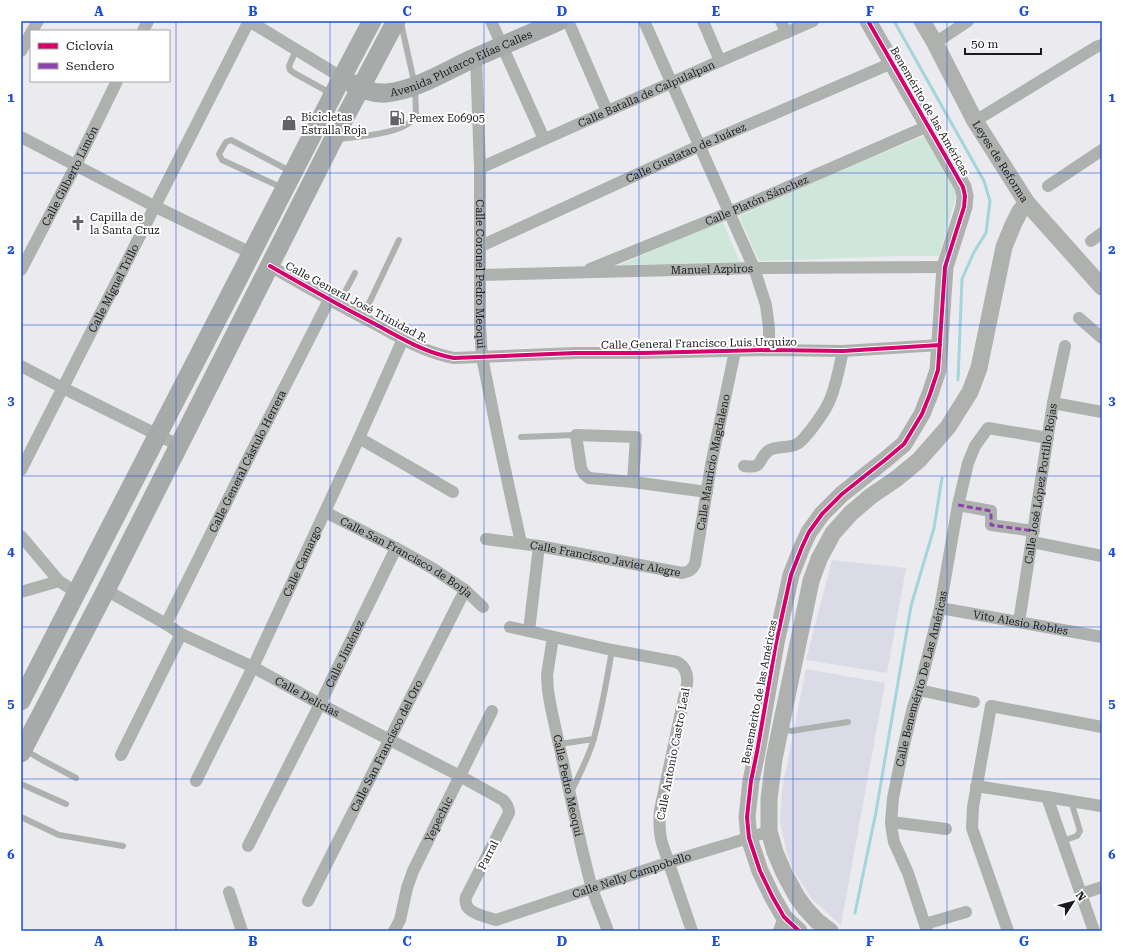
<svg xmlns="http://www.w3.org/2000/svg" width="1123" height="952" font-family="'Roboto Serif',serif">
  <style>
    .built { fill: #dadbe6 }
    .green { fill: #cfe7db }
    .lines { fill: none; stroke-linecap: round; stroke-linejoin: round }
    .stream { stroke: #a3d5dd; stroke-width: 3 }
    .lane { stroke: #aeb2ae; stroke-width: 6 }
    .street { stroke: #aeb2ae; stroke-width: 12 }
    .secondary { stroke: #aeb1ae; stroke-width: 17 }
    .primary { stroke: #a6aaa8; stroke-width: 19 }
    .quiet { stroke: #8e44ad; stroke-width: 3; stroke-dasharray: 6 3; stroke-linecap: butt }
    .cycleway-casing { stroke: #fff; stroke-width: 6 }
    .cycleway { stroke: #d6006c; stroke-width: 4 }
    .grid { fill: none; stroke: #1d4ed8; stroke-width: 1; stroke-opacity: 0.55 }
    .labels { text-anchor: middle; stroke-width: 4; stroke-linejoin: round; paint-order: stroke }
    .street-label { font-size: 11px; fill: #1a1b1e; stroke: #fff }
    .poi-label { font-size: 11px; fill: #1a1b1e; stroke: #fff; text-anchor: start }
    .neatline { fill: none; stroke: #1d4ed8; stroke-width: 1.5 }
    .grid-label { font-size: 13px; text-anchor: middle; font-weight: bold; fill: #1d4ed8 }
  </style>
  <rect width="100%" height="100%" fill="#eaeaef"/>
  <g class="built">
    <path d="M 832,560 L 906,568 L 887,673 L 806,660 Z"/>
    <path d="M 806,669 L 885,683 L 841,925 L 812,899 L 792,868 L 786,849 L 780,822 L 782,790 Z"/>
  </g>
  <g class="green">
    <path d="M 924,136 L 957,192 L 939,256 L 898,256 L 759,261 L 739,216 L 821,178 Z"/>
    <path d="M 722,220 L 740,262 L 620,265 Z"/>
  </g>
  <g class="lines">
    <g class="stream">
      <path d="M 894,21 L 984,181 L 990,201 L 986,233 L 974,252 L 962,279 L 958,380"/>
      <path d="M 855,913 L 876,812 L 911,606 L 934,528 L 942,478"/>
    </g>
    <g class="lane">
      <path d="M 296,50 L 289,66 L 290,70 L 294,73 L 332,94"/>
      <path d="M 338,139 C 355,137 411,134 416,114 L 415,86 L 401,23"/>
      <path d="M 283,188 L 222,160 L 219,154 L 226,142 L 231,140 L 292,172"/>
      <path d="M 338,305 L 355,273"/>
      <path d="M 362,318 L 399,240"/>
      <path d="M 521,437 L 576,435"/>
      <path d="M 782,728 L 791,731 L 848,722"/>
      <path d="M 559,744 L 594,739"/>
      <path d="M 25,750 L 42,760 L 76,778"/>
      <path d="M 21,784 L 66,804"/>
      <path d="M 571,792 C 579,775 589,757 594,738 C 602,709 607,679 612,650"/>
      <path d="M 21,817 L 59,835 L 123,846"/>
      <path d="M 1062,841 L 1077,836 L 1080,831 L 1071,801"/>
    </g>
    <g class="street">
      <path d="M 249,21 L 341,77"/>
      <path d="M 491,21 L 544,139"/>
      <path d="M 568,21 L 607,111"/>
      <path d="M 644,21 L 754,268 L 766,305 L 769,328 L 769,350"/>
      <path d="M 703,21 L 720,61"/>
      <path d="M 781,21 L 786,33"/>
      <path d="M 32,31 L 38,21"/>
      <path d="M 143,31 L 148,21"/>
      <path d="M 935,43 L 968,21"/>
      <path d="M 21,51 L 31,33"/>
      <path id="s1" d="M 476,57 L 480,168 L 480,326 L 482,357 L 498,437 L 521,543"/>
      <path d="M 975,121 L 1096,47 L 1102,45"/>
      <path d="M 21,137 L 156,207 L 251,253"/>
      <path id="s2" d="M 480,168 L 720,61 L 813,21"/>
      <path d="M 1048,186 L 1102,150"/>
      <path d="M 1091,241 L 1102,233"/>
      <path id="s3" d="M 481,246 L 699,146 L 892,63"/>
      <path d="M 270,266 C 305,286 340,306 375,324 C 400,338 426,353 454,358 L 575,353 L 643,353 L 769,350 L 843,351 L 940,345"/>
      <path id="s4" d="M 590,269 L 728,213 L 928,126"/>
      <path id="s5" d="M 21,270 L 76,165 L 117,81"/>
      <path id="s6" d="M 480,275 L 754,268 L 945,267"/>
      <path d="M 1079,318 L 1102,338"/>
      <path d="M 21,366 L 63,388 L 178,445"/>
      <path d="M 1053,403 L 1102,412"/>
      <path d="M 359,438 L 453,492"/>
      <path d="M 744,466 C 764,469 757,460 768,451 C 776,445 789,449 797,444 C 803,441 806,435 810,431 C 817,422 824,413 829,402 C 836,387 839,368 843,351"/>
      <path id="s7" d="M 21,470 L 249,21"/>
      <path d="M 633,482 L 636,437 L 576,435 L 581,468 L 584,474 L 589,478 L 633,482 L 707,492"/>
      <path d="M 958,505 L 991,511 L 991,525 L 1034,531"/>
      <path id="s8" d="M 325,512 L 396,548 L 432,568 L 465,590 L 483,607"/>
      <path d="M 21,536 L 59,581 L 77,593"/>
      <path id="s9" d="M 486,539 L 539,546 L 682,573 C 689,572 692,570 695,564 L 711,465 L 735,351"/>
      <path d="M 1032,542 L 1102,556"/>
      <path id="s10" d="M 106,590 L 166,624 L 181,634 L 253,667 L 320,704 L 460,776 L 503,800 C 507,804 509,807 509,813 L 466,897 C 462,913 484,916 496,920"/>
      <path d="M 21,592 L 59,581"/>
      <path id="s11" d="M 940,608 L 1102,637"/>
      <path id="s12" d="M 1019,622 L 1053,403 L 1065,346"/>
      <path id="s13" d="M 166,624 L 249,457 L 329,300"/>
      <path d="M 510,627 L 612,650 L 677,662 C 686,667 688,675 687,684 L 660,810 C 659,822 659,832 662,843 L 692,931"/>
      <path d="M 529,631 L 539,546"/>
      <path id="s14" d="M 553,637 L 547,675 L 548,691 L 551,708 L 582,849 L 592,889 L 608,931"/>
      <path d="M 919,690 L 974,702"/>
      <path d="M 121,755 L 181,634"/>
      <path id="s15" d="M 196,781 L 253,667 L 359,438 L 403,339"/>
      <path d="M 976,786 L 1047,797 L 1101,806"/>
      <path d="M 1047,797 L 1094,931"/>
      <path d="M 891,822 L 946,829"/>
      <path id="s16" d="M 248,846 L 320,704 L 396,548"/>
      <path d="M 229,892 L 242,931"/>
      <path d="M 1081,894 L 1102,887"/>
      <path id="s17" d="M 308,901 L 465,590"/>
      <path id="s18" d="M 496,920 C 553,901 610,882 667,863 C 700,852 735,843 769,831"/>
      <path d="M 925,924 L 966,912"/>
      <path id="s19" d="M 394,931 L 400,920 L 407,888 L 413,871 L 492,711"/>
      <path d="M 779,931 L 784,917"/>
      <path id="s20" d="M 927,931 L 908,873 L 894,842 L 892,831 L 891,822 L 893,798 L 903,749 L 913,707 L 919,690 L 940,608 L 958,505 L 968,463 L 975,446 L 988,428 L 1048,438"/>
      <path d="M 1008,931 L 972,828 L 973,807 L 991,706 L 1102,727"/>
    </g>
    <g class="secondary">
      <path id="s21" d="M 922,21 L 935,43 L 975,121 L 1027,203 L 1102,287"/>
      <path d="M 799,931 L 784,917 L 772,896 L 760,871 L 749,838 L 747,817 L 751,781 L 757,752 L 776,643 L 791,575 L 802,547 L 809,532 L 822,514 L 842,494 L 885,460 L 904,444 L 922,414 L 930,394 L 938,370 L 945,267 L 964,207 L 965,196 L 963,187 L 868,21"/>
      <path d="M 830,931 L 817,921 L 805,908 L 797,897 L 784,873 L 775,852 L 769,831 L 769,799 L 774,759 L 811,581 L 819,559 L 833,533 L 851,513 L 871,496 L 896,479 L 919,460 L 948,427 L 970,392 L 979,368 L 1004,247 L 1013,225 L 1020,211 L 1027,203"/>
    </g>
    <g class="primary">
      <path id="s22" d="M 351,83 C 362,89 373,94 386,93 C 414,91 446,71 472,59 C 501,46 530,34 559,21"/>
      <path d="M 21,701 C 109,530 196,358 285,188 C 314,132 342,76 372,21"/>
      <path d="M 21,753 L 106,590 L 333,140 L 396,21"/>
    </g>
    <path class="quiet" d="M 958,505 L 991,511 L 991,525 L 1034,531"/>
    <g class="cycleway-casing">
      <g id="cycleway">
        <path d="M 270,266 C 305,286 340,306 375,324 C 400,338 426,353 454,358 L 575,353 L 643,353 L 769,350 L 843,351 L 940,345"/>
        <path d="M 799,931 L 784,917 L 772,896 L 760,871 L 749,838 L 747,817 L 751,781 L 757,752 L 776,643 L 791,575 L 802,547 L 809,532 L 822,514 L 842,494 L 885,460 L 904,444 L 922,414 L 930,394 L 938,370 L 945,267 L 964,207 L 965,196 L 963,187 L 868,21"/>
      </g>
    </g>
    <use href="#cycleway" class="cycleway"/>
  </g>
  <path class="grid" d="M 176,21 L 176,931M 330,21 L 330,931M 484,21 L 484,931M 639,21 L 639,931M 793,21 L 793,931M 947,21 L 947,931M 21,173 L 1102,173M 21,325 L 1102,325M 21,476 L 1102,476M 21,627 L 1102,627M 21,779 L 1102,779"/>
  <defs>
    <g id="fuel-bare" transform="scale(1.2)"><path d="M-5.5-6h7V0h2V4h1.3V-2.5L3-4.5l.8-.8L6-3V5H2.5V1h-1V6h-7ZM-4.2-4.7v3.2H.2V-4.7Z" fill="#636367" stroke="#fff" stroke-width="2.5" paint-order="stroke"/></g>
    <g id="shop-bare" transform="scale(1.2)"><path d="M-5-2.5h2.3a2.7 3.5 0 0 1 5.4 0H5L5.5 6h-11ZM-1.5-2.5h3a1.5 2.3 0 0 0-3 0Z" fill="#636367" stroke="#fff" stroke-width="2.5" paint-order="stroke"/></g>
    <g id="church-bare" transform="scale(1.2)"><path d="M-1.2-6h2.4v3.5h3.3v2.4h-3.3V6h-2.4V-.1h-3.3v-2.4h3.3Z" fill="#636367" stroke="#fff" stroke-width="2.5" paint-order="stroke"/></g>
  </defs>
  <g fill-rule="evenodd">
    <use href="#fuel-bare" x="397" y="118"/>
    <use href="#shop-bare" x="289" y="123"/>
    <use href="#church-bare" x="78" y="223"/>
  </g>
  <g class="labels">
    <g class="street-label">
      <text dy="4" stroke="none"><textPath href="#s22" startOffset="118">Avenida Plutarco Elías Calles</textPath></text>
      <text dy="4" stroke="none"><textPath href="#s2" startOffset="182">Calle Batalla de Calpulalpan</textPath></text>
      <text transform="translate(930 111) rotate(60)" y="4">Benemérito de las Américas</text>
      <text dy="4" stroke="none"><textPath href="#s3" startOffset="225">Calle Guelatao de Juárez</textPath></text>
      <text dy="4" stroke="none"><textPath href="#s21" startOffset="161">Leyes de Reforma</textPath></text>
      <text dy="4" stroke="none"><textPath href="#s5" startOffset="106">Calle Gilberto Limón</textPath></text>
      <text dy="4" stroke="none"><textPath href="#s4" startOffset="180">Calle Platón Sánchez</textPath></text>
      <text dy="4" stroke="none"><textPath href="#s6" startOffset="232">Manuel Azpiros</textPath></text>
      <text dy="4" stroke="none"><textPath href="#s1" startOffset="217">Calle Coronel Pedro Meoqui</textPath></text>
      <text dy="4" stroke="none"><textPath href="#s7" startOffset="204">Calle Miguel Trillo</textPath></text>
      <text transform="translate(357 302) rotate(28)" y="4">Calle General José Trinidad R.</text>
      <text transform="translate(699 343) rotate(-1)" y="4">Calle General Francisco Luis Urquizo</text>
      <text dy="4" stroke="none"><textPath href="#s13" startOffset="182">Calle General Cástulo Herrera</textPath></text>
      <text dy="4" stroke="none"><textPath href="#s9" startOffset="319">Calle Mauricio Magdaleno</textPath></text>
      <text dy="4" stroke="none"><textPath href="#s12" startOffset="140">Calle José López Portillo Rojas</textPath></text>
      <text dy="4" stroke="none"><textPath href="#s8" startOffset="93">Calle San Francisco de Borja</textPath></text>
      <text dy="4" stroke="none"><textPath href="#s9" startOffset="121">Calle Francisco Javier Alegre</textPath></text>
      <text dy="4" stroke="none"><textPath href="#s15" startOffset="244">Calle Camargo</textPath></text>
      <text dy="4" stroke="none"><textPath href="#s11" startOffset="82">Vito Alesio Robles</textPath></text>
      <text dy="4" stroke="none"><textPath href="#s16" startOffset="215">Calle Jiménez</textPath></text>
      <text dy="4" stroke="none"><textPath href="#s20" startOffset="262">Calle Benemérito De Las Américas</textPath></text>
      <text transform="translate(759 692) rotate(-79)" y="4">Benemérito de las Américas</text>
      <text dy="4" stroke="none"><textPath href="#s10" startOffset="228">Calle Delicias</textPath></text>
      <text dy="4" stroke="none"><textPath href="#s17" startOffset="174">Calle San Francisco del Oro</textPath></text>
      <text transform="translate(673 754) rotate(-79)" y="4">Calle Antonio Castro Leal</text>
      <text dy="4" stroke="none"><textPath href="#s14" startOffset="151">Calle Pedro Meoqui</textPath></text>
      <text dy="4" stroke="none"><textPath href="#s19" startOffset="121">Yepechic</textPath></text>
      <text transform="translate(488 855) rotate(-63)" y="4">Parral</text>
      <text dy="4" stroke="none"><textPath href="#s18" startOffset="143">Calle Nelly Campobello</textPath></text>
    </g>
    <g class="poi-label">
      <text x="301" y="121">Bicicletas<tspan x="301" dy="13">Estralla Roja</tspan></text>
      <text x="409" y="122">Pemex E06905</text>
      <text x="90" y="221">Capilla de<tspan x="90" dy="13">la Santa Cruz</tspan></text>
    </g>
  </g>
  <rect width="1123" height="952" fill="none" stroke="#ffffff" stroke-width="44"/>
  <rect x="30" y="30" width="140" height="52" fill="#ffffff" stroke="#a3a4a5"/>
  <rect x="38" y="43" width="20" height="6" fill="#d6006c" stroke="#a3a4a5"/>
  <text x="66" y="50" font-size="12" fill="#1a1b1e">Ciclovía</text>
  <rect x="38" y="63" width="20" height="6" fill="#8e44ad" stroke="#a3a4a5"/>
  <text x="66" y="70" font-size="12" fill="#1a1b1e">Sendero</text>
  <g transform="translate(1073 902) rotate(54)" stroke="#ffffff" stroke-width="3" paint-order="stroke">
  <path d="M0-3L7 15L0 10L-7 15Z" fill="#1a1b1e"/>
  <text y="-6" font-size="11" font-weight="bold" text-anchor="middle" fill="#1a1b1e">N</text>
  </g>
  <path d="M965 48v6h76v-6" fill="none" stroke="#1a1b1e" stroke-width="2"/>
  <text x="971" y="48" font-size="12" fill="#1a1b1e" stroke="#ffffff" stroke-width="3" paint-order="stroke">50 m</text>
  <rect x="22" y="22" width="1079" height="908" class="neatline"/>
  <g class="grid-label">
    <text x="99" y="16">A</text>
    <text x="253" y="16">B</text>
    <text x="407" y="16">C</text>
    <text x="562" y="16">D</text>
    <text x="716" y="16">E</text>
    <text x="870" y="16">F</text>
    <text x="1024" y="16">G</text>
    <text x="11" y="102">1</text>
    <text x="1112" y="102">1</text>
    <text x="11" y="254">2</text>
    <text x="1112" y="254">2</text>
    <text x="11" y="405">3</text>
    <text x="1112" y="405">3</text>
    <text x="11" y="556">4</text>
    <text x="1112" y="556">4</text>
    <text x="11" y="708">5</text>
    <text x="1112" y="708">5</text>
    <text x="11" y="859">6</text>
    <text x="1112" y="859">6</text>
    <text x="99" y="946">A</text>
    <text x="253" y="946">B</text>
    <text x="407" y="946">C</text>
    <text x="562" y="946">D</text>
    <text x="716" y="946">E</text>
    <text x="870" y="946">F</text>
    <text x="1024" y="946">G</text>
  </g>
</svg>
